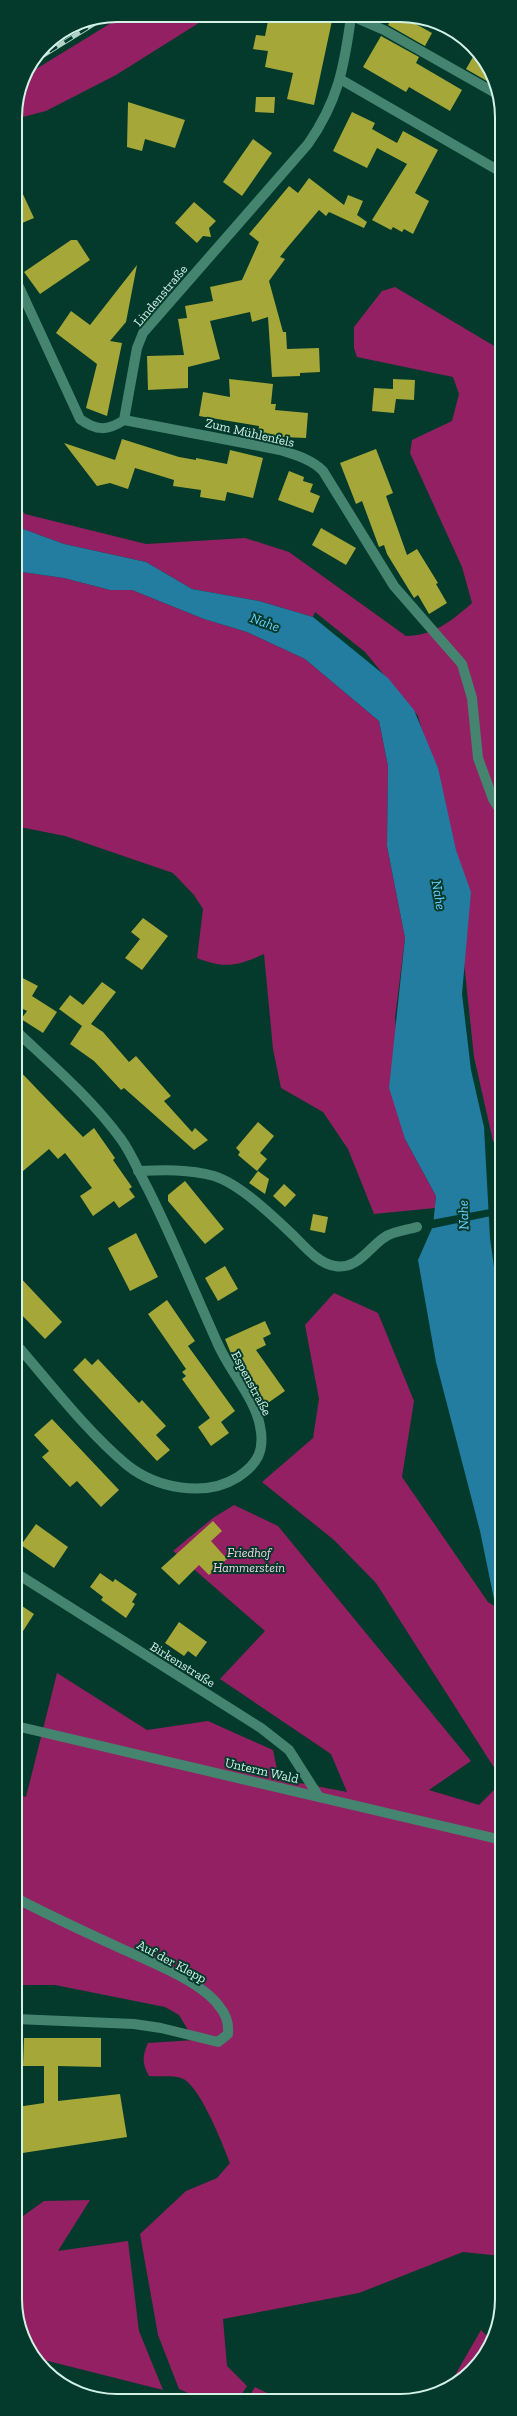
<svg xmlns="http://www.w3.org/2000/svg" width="517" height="2416" font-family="'Zilla Slab',serif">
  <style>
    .green { fill: #922062 }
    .water { fill: #227da1 }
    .pier { fill: #033a2c }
    .building { fill: #a5a738 }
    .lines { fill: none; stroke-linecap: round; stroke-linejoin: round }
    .minor { stroke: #458570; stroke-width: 10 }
    .rail-casing { stroke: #afd3c6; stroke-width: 4.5 }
    .rail { stroke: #033a2c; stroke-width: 3; stroke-dasharray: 9; stroke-linecap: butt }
    .labels { text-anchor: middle; stroke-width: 4; stroke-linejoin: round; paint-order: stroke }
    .street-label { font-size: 13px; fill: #d2f2e6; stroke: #033a2c }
    .park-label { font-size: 13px; font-style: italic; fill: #f3d3e1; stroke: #033a2c }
    .water-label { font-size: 14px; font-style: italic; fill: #67cffe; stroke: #033a2c }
    .rim { fill: none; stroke: #d2f2e6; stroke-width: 2 }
  </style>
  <rect width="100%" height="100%" fill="#033a2c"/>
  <g class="green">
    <path d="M 124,15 L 210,16 L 116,75 L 46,111 L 15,119 L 23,77 Z"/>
    <path d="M 395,287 L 501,350 L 501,1154 L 493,1141 L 474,1057 L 451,840 L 418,716 L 365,652 L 315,612 L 313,617 L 259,601 L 192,589 L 146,562 L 64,544 L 15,526 L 15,503 L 25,514 L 146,544 L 245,538 L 289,552 L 406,636 C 433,636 453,620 472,603 L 462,567 L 410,453 L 412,440 L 452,421 L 459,394 L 453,377 L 357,357 L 354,348 L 354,327 L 382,291 Z"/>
    <path d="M 15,571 L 64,578 L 110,590 L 132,590 L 204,619 L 247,632 L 305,659 L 379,721 L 388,766 L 387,846 L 405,938 L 395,1018 L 405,1139 L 436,1196 L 435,1208 L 374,1214 L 348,1149 L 323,1112 L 281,1088 L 273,1049 L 264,954 C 238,966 225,969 197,958 L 203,909 L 194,895 L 173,873 L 65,836 L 15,826 Z"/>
    <path d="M 334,1293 L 378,1313 L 414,1401 L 402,1477 L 488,1602 L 502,1611 L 502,1780 L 376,1583 L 334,1540 L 262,1482 L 313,1438 L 319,1399 L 305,1325 Z"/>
    <path d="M 234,1505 L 278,1526 L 471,1761 L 429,1790 L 479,1805 L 502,1782 L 502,2256 L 463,2252 L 359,2293 L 223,2319 L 227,2366 L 247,2386 L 238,2400 L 202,2399 L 179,2389 L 158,2335 L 140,2234 L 186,2191 L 217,2178 L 230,2163 C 223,2145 199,2083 181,2078 C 171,2075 159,2077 149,2076 C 142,2064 142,2056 148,2043 L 194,2040 L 179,2015 L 165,2007 L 55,1985 L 16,1985 L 16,1794 L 26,1797 L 57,1673 L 147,1730 L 208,1721 L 273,1750 L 279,1779 L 347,1792 L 331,1754 L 220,1679 L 265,1631 L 173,1551 L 213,1518 Z"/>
    <path d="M 90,2200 L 58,2251 L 128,2241 L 139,2331 L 163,2390 L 36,2358 L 16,2312 L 16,2221 L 44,2201 Z"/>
    <path d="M 481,2330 L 492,2341 L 472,2371 L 447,2389 Z"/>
    <path d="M 255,2387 L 281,2400 L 247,2400 Z"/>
  </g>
  <path class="water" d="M 15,526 L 64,544 L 146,562 L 192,589 L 259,601 L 313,617 L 388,678 L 414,710 L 438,768 L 456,850 L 471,892 L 462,994 L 471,1070 L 484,1127 L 490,1238 L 502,1325 L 502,1603 L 494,1599 L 480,1531 L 436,1362 L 418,1260 L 433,1226 L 436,1196 L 405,1139 L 389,1088 L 405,938 L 387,846 L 388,766 L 379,721 L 305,659 L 247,632 L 204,619 L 132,590 L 110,590 L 64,578 L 15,571 Z"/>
  <path class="pier" d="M 490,1209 L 491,1216 L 429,1229 L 431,1220 Z"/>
  <g class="building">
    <path d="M 269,16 L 333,16 L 314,105 L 287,99 L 293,73 L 265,67 L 268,51 L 253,49 L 256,35 L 265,36 Z"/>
    <path d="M 392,17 L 403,17 L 432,33 L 425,46 L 388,25 Z"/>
    <path d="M 381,36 L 419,57 L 416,63 L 462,90 L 450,111 L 409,87 L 406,92 L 363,67 Z"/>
    <path d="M 477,50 L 492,84 L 466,69 Z"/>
    <path d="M 256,97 L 275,97 L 274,113 L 255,112 Z"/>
    <path d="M 128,102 L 185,120 L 175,148 L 145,139 L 142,151 L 127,147 Z"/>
    <path d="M 352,112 L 375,123 L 372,129 L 397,143 L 403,131 L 438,150 L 415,193 L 429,201 L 413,234 L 404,229 L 402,232 L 393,227 L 391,230 L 372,220 L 407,164 L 377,148 L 367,168 L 333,151 Z"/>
    <path d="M 253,139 L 272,153 L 242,196 L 223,182 Z"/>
    <path d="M 15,177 L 34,218 L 15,226 Z"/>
    <path d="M 309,178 L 344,205 L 348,195 L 363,201 L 357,215 L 367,222 L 364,228 L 329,212 L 326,216 L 319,210 L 287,248 L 280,257 L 285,259 L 269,281 L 283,332 L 286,332 L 287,349 L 319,348 L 320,372 L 300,373 L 300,376 L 272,377 L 268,317 L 252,322 L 250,312 L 210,321 L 220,359 L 188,367 L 188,388 L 148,390 L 147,356 L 184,355 L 178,319 L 187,318 L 185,306 L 213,301 L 210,287 L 242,280 L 259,242 L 249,234 L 289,186 L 298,193 Z"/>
    <path d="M 194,202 L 216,221 L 209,228 L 211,237 L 203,236 L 197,243 L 175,223 Z"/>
    <path d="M 71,240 L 77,240 L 90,260 L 40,294 L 24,272 Z"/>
    <path d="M 137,265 L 126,322 L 110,341 L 122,343 L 107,416 L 86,408 L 97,364 L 56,333 L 71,311 L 90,325 Z"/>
    <path d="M 229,379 L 273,384 L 271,404 L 276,404 L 275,410 L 308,413 L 306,438 L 258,436 L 259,426 L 199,416 L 203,392 L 230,397 Z"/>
    <path d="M 393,379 L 415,380 L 414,400 L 396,399 L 394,413 L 372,411 L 374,388 L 393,389 Z"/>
    <path d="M 122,439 L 179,457 L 196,460 L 196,458 L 227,464 L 230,450 L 263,458 L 253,498 L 227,492 L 225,501 L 200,497 L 201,490 L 173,486 L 174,480 L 135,468 L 128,489 L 110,483 L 97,486 L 64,443 L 115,460 Z"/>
    <path d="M 376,449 L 393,493 L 386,496 L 407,555 L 417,549 L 438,583 L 436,584 L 447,603 L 429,614 L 418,595 L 414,598 L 387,554 L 384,545 L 379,547 L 362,501 L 356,504 L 340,463 Z"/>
    <path d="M 289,471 L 304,477 L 303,481 L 313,484 L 310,492 L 320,496 L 313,513 L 278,500 Z"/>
    <path d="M 321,528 L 356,548 L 346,565 L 312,545 Z"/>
    <path d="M 143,918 L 168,936 L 142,970 L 125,958 L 140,939 L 131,932 Z"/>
    <path d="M 15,974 L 38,986 L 32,996 L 57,1012 L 43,1033 L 21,1019 L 27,1011 L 15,1005 Z"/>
    <path d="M 102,982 L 116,992 L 91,1024 L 103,1032 L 129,1062 L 136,1056 L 171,1096 L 164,1101 L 192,1132 L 195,1128 L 208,1140 L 194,1150 L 124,1088 L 121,1090 L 94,1061 L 70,1044 L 82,1026 L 59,1009 L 70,995 L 83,1005 Z"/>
    <path d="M 15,1066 L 83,1137 L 94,1128 L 115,1158 L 113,1160 L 132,1187 L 129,1189 L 135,1197 L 119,1208 L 114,1201 L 93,1216 L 80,1196 L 92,1188 L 65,1153 L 58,1159 L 49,1149 L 16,1177 Z"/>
    <path d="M 258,1122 L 274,1136 L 260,1153 L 267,1159 L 257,1171 L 238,1155 L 240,1152 L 236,1148 Z"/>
    <path d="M 258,1171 L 269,1179 L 265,1194 L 249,1183 Z"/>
    <path d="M 185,1181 L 224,1229 L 205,1244 L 168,1201 L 168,1195 Z"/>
    <path d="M 284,1184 L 296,1195 L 285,1207 L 273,1196 Z"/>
    <path d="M 313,1214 L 328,1217 L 325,1233 L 310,1230 Z"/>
    <path d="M 136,1233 L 158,1277 L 130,1291 L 108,1248 Z"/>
    <path d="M 225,1266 L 238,1289 L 218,1301 L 205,1278 Z"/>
    <path d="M 16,1273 L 62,1322 L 45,1339 L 16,1309 Z"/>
    <path d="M 167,1300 L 195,1341 L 188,1346 L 235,1411 L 221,1422 L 229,1433 L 211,1446 L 198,1427 L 210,1418 L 182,1379 L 186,1376 L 182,1372 L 186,1369 L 148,1314 Z"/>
    <path d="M 265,1321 L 271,1334 L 263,1338 L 266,1345 L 256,1350 L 285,1391 L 265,1405 L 255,1395 L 235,1363 L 225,1339 Z"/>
    <path d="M 85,1358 L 92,1365 L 98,1359 L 139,1403 L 142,1400 L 166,1426 L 156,1435 L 170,1450 L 157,1461 L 73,1370 Z"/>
    <path d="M 52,1419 L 119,1490 L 101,1507 L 77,1481 L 70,1487 L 42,1457 L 49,1451 L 34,1435 Z"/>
    <path d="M 213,1521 L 222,1531 L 211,1541 L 227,1559 L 209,1575 L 199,1565 L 179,1585 L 161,1568 Z"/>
    <path d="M 36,1524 L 68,1547 L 54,1568 L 21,1545 Z"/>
    <path d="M 100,1573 L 113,1582 L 115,1579 L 137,1594 L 132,1602 L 135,1604 L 126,1618 L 101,1600 L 103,1597 L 90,1587 Z"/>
    <path d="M 16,1602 L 34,1614 L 16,1642 Z"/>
    <path d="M 179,1622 L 207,1642 L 196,1657 L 188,1651 L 184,1656 L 165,1643 Z"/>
    <path d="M 24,2038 L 101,2038 L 101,2067 L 58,2066 L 58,2101 L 120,2094 L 127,2137 L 16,2154 L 17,2107 L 44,2103 L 44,2066 L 23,2066 Z"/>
  </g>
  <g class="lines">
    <g class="minor">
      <path d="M 354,17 L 384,30 L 497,94"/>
      <path d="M 340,79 L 501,172"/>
      <path d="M 15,278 L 80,419 C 96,431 108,431 124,420 L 137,348 L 143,333 L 308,144 C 338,101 344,68 351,17"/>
      <path d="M 124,420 L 280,450 C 295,455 311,459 323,471 L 394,586 L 462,664 L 472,698 L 478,758 L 493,799 L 501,812"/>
      <path d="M 15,1030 C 52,1065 91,1098 121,1139 C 132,1154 139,1173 148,1189 C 173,1239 194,1291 217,1342 C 228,1369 255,1398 260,1426 C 265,1450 258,1464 238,1477 C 205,1498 156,1488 127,1465 C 88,1433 49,1382 16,1344"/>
      <path d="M 138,1171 C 164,1170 188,1169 214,1176 C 240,1184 274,1217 294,1236 C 304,1246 319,1264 335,1266 C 358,1270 369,1247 385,1237 C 394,1231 407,1230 417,1227"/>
      <path d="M 16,1573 L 261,1728 L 289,1750 L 319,1797"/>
      <path d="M 16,1726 L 502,1840"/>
      <path d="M 16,1898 C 50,1916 85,1932 120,1948 C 148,1961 201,1981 219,2006 C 226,2014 229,2023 228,2034 L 218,2042 L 161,2028 L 134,2024 L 16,2019"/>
    </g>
    <g class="rail-casing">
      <path id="rail" d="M 34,61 L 105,17"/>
    </g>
    <use href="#rail" class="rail"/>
  </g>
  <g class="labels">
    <g class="street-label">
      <text transform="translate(160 295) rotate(-50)" y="5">Lindenstraße</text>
      <text transform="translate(250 432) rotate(13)" y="5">Zum Mühlenfels</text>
      <text transform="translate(252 1383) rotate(62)" y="5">Espenstraße</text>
      <text transform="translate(183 1664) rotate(32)" y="5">Birkenstraße</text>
      <text transform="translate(262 1770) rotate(13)" y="5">Unterm Wald</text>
      <text transform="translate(172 1961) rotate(28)" y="5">Auf der Klepp</text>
    </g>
    <g class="park-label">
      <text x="249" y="1557">Friedhof<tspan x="249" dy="15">Hammerstein</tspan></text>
    </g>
    <g class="water-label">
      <text transform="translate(265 622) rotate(20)" y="5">Nahe</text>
      <text transform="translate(439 895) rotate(80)" y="5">Nahe</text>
      <text transform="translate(463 1215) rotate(-92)" y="5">Nahe</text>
    </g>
  </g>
  <path d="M0 0H517V2416H0ZM117 22H400A95 95 0 0 1 495 117V2299A95 95 0 0 1 400 2394H117A95 95 0 0 1 22 2299V117A95 95 0 0 1 117 22Z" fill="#033a2c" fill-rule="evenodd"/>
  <path class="rim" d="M117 22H400A95 95 0 0 1 495 117V2299A95 95 0 0 1 400 2394H117A95 95 0 0 1 22 2299V117A95 95 0 0 1 117 22Z"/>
</svg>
